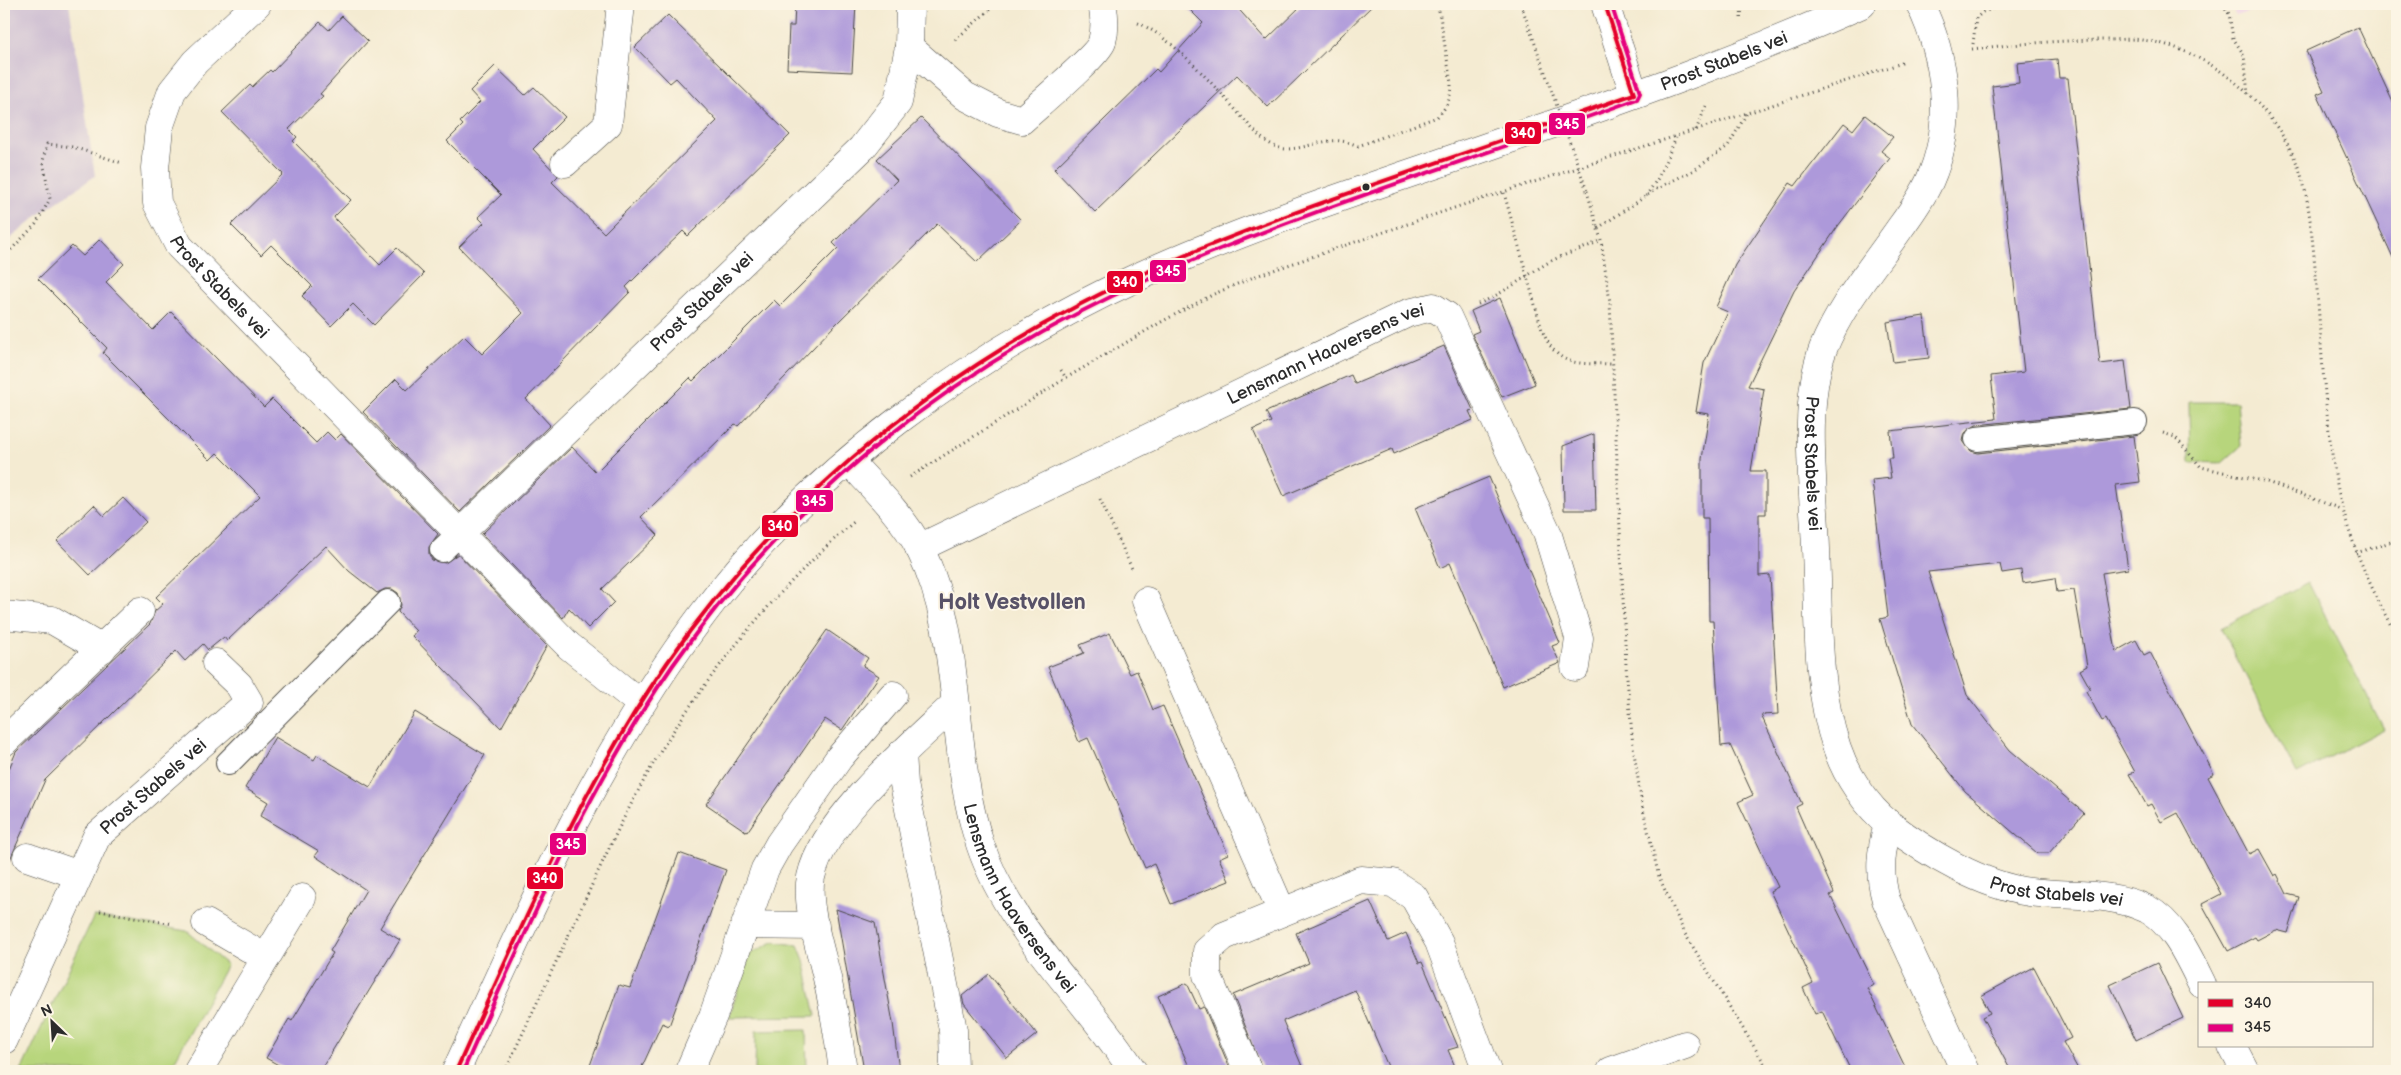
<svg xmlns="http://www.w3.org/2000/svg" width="2401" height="1075" font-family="'Balsamiq Sans',sans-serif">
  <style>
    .built { fill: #efd0e6 }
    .industrial { fill: #cdbed2 }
    .green { fill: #b7d57c; stroke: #718054 }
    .building { fill: #ad99da }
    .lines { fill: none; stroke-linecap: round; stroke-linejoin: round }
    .lane-casing { stroke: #494844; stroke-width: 26 }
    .street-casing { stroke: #494844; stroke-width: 29 }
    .secondary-casing { stroke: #494844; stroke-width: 29 }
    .path { stroke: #494844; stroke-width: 3; stroke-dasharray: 1 4; stroke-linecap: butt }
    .lane { stroke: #fff; stroke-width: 24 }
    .street { stroke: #fff; stroke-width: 28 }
    .secondary { stroke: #fff; stroke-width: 28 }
    .path-bridge { stroke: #494844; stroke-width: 3; stroke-dasharray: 1 4; stroke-linecap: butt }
    .bus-1-casing { stroke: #fcf5e5; stroke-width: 8 }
    .bus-2-casing { stroke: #fcf5e5; stroke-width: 8 }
    .bus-1 { stroke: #e4002b; stroke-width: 4 }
    .bus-2 { stroke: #e5007d; stroke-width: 4 }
    .bus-dot { fill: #2b2b2b; stroke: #fcf5e5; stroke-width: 2 }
    .labels { text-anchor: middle; stroke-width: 4; stroke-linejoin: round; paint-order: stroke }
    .street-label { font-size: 18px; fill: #2b2b2b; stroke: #fcf5e5 }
    .district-label { font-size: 22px; font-weight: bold; fill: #585268; stroke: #fcf5e5 }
    .line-badge { stroke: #fcf5e5; stroke-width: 2 }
    .badge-label { font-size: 14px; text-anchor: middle; font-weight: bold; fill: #fff }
  </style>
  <rect width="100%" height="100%" fill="#fcf5e5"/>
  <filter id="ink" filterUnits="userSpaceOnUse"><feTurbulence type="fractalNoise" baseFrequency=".02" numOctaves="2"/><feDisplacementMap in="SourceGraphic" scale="10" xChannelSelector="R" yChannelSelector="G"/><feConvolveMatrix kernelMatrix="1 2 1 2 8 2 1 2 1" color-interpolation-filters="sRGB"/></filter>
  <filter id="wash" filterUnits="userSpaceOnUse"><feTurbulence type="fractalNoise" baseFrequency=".0096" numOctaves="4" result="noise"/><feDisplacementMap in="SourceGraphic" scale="20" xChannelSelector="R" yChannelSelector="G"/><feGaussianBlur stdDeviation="1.12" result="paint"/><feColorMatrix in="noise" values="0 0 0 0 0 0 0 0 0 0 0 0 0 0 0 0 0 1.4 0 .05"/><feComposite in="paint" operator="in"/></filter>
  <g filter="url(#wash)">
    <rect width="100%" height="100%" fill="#f4ebd2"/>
    <path class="built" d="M 2230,4 L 2272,4 L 2236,16 Z"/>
    <path class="industrial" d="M 4,4 L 69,4 L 95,176 L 41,213 L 4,244 Z"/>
    <g class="green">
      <path d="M 2189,402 L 2237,402 L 2241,446 L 2222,463 L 2190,462 Z"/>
      <path d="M 2308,582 L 2384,729 L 2297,774 L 2221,628 Z"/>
      <path d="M 94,916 L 187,931 L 227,965 L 169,1071 L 21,1071 Z"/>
      <path d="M 773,942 L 798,945 L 804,960 L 816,1016 L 729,1017 L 750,954 Z"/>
      <path d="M 806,1030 L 807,1071 L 755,1071 L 756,1031 Z"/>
    </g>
    <g id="blocks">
      <g class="building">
        <path d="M 795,4 L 856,4 L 852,72 L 787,69 L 789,26 L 794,26 Z"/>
        <path d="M 1184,4 L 1234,4 L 1266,40 L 1303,4 L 1374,4 L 1268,107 L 1237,75 L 1095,212 L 1054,169 L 1156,69 L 1159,72 L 1203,23 Z"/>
        <path d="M 668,15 L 790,135 L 688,236 L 683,231 L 650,263 L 626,287 L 630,292 L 526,399 L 550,425 L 460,512 L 363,412 L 396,379 L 407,390 L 464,336 L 482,354 L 523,313 L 459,247 L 484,223 L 478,217 L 501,195 L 447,141 L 463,125 L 460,122 L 480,102 L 470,91 L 495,66 L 525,95 L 534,87 L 565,117 L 533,149 L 558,176 L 552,182 L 604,233 L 717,121 L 676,78 L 670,83 L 635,47 Z"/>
        <path d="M 342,16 L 368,41 L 320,94 L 323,96 L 289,129 L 297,137 L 293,141 L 351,200 L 334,217 L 336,220 L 380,265 L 397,248 L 424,274 L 374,325 L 353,304 L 331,326 L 302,296 L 312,286 L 271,245 L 261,255 L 231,225 L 283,174 L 222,112 L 250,85 L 252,87 L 270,70 L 272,72 L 320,22 L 329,30 Z"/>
        <path d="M 2358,27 L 2397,111 L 2397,266 L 2317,94 L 2324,91 L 2306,51 Z"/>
        <path d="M 2057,59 L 2059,78 L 2068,78 L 2100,364 L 2125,361 L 2131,409 L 1976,425 L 1965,433 L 1963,441 L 1971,451 L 1978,453 L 2134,436 L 2140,482 L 2116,485 L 2128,569 L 2102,573 L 2116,651 L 2136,640 L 2144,655 L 2150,652 L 2214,774 L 2208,777 L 2249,854 L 2259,849 L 2274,876 L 2277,874 L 2287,894 L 2299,897 L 2288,933 L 2276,930 L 2257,940 L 2255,937 L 2228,951 L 2202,904 L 2221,894 L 2178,813 L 2161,822 L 2151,804 L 2147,806 L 2129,774 L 2135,772 L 2106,719 L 2102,721 L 2086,691 L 2090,688 L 2080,670 L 2087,666 L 2074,590 L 2057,592 L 2055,578 L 2023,583 L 2021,570 L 2002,573 L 2000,564 L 1928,572 L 1967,695 L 2010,750 L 2084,813 L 2049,853 L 2037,853 L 1965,791 L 1912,724 L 1880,619 L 1888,617 L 1872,480 L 1891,478 L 1888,458 L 1893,458 L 1890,431 L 1996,419 L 1991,376 L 2024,372 L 1992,86 L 2019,83 L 2017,63 Z"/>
        <path d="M 1865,115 L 1893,137 L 1881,151 L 1890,158 L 1838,226 L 1794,291 L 1748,386 L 1764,389 L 1751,471 L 1766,471 L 1766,514 L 1759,514 L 1759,576 L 1770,575 L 1778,714 L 1761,715 L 1802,804 L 1796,807 L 1834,893 L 1830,895 L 1874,985 L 1867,988 L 1907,1071 L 1851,1071 L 1822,1011 L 1815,1014 L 1803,988 L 1813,983 L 1770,891 L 1778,887 L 1738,802 L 1753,795 L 1730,745 L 1721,746 L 1713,621 L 1709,621 L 1708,518 L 1702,518 L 1702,459 L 1709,414 L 1696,412 L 1704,363 L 1728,312 L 1716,307 L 1735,265 L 1790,183 L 1795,186 L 1844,123 L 1853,130 Z"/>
        <path d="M 921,118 L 1021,220 L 977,262 L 937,224 L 836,324 L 738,426 L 735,424 L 641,517 L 658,535 L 602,589 L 614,602 L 588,628 L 569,608 L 563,618 L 482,534 L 572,447 L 596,472 L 690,378 L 693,381 L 774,300 L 780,306 L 838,248 L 833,243 L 897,180 L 877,159 Z"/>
        <path d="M 100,239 L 124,264 L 106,282 L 153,330 L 171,312 L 264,407 L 272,399 L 316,443 L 327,432 L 335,440 L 341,434 L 438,534 L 429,547 L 429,554 L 432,560 L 445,563 L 458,554 L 547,646 L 501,728 L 412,636 L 416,631 L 398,612 L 401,605 L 398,593 L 392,589 L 385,589 L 377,593 L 349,571 L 326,546 L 227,641 L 224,637 L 208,650 L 203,644 L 185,661 L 176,651 L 45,780 L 4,873 L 4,781 L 16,752 L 150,624 L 155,611 L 163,604 L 156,597 L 260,496 L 217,453 L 210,460 L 103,353 L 107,348 L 38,279 L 72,246 L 83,256 Z"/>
        <path d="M 1500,298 L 1535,384 L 1502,397 L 1472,334 L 1479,331 L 1471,311 Z"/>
        <path d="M 1924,316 L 1929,358 L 1893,362 L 1887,322 Z"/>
        <path d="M 1444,346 L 1473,410 L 1469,411 L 1473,420 L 1394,454 L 1392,449 L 1283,496 L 1253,430 L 1271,422 L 1266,412 L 1351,375 L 1355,384 Z"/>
        <path d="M 1594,434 L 1596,510 L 1564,510 L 1563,446 Z"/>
        <path d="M 1489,477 L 1560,643 L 1552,646 L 1560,663 L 1503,687 L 1450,563 L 1440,568 L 1415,508 Z"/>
        <path d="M 123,498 L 146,522 L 90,575 L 57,541 L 94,505 L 104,516 Z"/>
        <path d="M 827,630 L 868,658 L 863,666 L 879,676 L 842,730 L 825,719 L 747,832 L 706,804 Z"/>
        <path d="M 1110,633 L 1130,674 L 1137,671 L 1153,710 L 1163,706 L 1228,854 L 1219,858 L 1229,881 L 1171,904 L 1154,864 L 1145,868 L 1088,738 L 1079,742 L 1048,667 L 1084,653 L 1080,645 Z"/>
        <path d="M 415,712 L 485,755 L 380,928 L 400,940 L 320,1071 L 289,1071 L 266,1058 L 289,1019 L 292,1021 L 333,953 L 330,951 L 366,890 L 315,856 L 319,851 L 260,816 L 268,802 L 245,788 L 275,737 L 314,760 L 317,755 L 370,787 Z"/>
        <path d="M 679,853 L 726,870 L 669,1026 L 662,1023 L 640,1071 L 588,1071 L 619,985 L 630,988 Z"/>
        <path d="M 1370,901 L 1388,941 L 1406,933 L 1419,963 L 1422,962 L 1458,1047 L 1448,1050 L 1457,1071 L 1390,1071 L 1355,990 L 1283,1021 L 1304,1071 L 1263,1071 L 1233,995 L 1309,963 L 1296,933 Z"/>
        <path d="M 836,909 L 875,923 L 893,1023 L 899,1071 L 864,1071 Z"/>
        <path d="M 2157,963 L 2183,1018 L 2136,1040 L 2110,985 Z"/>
        <path d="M 2034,967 L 2071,1038 L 2063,1042 L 2079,1071 L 2011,1071 L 1982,1017 L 1990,1013 L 1981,996 Z"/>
        <path d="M 989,974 L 1037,1034 L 1007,1058 L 964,1004 L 962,996 Z"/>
        <path d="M 1187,983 L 1199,1009 L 1204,1007 L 1231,1071 L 1191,1071 L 1158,996 Z"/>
      </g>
    </g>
  </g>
  <g filter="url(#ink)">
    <use href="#blocks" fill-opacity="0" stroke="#494844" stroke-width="1"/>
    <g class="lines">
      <g class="lane-casing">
        <g id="lane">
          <path d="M 1977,439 L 2135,422"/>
          <path d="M 442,550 L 459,534"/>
          <path d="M 228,763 L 388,602"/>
        </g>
      </g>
      <g class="street-casing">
        <g id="street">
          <path id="s1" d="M 257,4 L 195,62 L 172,91 L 159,128 L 155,168 L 157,203 L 179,246 L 569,646 L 641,704"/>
          <path d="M 910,4 L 909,47 L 965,96 L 998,113 L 1022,120 C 1036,107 1098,55 1102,42 C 1106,28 1105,17 1102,4"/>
          <path id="s2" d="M 1920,4 C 1946,58 1955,123 1930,180 C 1923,196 1911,213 1900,228 C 1873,267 1841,304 1823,349 C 1802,405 1814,489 1816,549 C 1819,614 1815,685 1837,748 C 1846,775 1867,807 1889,824 C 1927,853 1982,886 2030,892 C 2069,897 2110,891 2147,909 C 2174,923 2189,958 2202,984"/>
          <path d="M 565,163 L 608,124 L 621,4"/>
          <path id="s3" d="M 849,461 C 871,485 905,519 920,549 C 965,640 948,748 980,844 C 1010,933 1084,994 1133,1071"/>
          <path id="s4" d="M 459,534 L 862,148 L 898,102 L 909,47"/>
          <path id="s5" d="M 919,548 L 1408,313 L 1433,307 L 1447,316 L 1547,532 L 1579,638 L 1575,667"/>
          <path d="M 1146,601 L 1282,912"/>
          <path d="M 4,615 L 52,620 L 102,649"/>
          <path d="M 4,742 L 140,611"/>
          <path d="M 902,753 L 904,784 L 953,1030 L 954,1071"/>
          <path d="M 1888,823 C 1881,851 1878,872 1886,900 L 1965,1071"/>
          <path d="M 27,857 L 79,875"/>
          <path d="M 206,923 L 266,958"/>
          <path d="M 746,925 L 815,926"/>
          <path id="s6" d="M 4,1040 L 97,836 L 249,702 L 239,685 L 216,663"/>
          <path d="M 2232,1046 L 2245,1071"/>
          <path d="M 198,1071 L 302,898"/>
          <path d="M 689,1071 L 713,1016 L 765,869 L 779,844 L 839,758 L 893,695"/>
          <path d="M 843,1071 C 839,1040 834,1009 827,978 C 821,951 805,904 811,877 C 824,818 912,745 955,704"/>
          <path d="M 1248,1071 L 1207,975 L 1207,951 L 1224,936 L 1361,880 L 1393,883 L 1414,897 L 1439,942 L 1487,1071"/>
          <path d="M 1611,1071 L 1685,1045"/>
        </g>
      </g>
      <g class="secondary-casing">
        <g id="secondary">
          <path d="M 1605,4 L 1634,94"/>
          <path id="s7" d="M 456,1071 C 528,913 598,754 703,614 C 812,468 976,351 1140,276 C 1256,223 1378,185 1498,143 C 1621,101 1744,57 1862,4"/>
        </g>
      </g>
      <g class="path">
        <path d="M 1520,4 L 1523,10"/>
        <path d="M 2223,4 L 2229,14 L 2233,38 L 2244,55 L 2248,94"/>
        <path d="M 1741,18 L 1742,4"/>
        <path d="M 1138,23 C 1179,40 1228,103 1259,136 C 1267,142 1276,149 1287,149 C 1314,148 1330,133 1358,146 L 1437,117 C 1448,106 1451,98 1451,83 L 1438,4"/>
        <path d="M 955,40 L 996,4"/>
        <path d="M 1973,44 L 1976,18 L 1983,12 L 2006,4"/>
        <path d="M 1972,49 C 2017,44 2062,40 2107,40 C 2118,40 2130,38 2142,40 C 2215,48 2290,118 2305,190 C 2311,218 2313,248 2316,276 C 2321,340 2324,404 2334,467 C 2343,529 2368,583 2397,637"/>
        <path d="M 1696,130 L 1706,106"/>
        <path d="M 1587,191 L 1601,240 L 1610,302 L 1626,666 L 1633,746 L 1642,805 L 1659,877 L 1685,934 L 1769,1071"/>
        <path d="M 1504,193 L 1542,330 C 1558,368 1576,363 1612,364"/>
        <path d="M 1646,196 L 1658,178 L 1676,138"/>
        <path d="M 1598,228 L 1658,188 L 1694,170 L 1728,146 L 1747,113"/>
        <path d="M 4,257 L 36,224 L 50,199 L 43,161 L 47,144 L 73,147 L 122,163"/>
        <path d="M 1478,304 C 1505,293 1526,275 1551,261 C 1567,253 1585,249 1601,240"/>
        <path d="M 1061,370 L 1066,378"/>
        <path d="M 2163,433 L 2175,437 L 2201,467 L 2267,482 L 2341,509"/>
        <path d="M 910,477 L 1066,378 L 1163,321 L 1214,294 L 1256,276 L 1460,206 L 1905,62"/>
        <path d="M 1100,499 L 1133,571"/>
        <path d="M 2356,553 L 2397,540"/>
        <path d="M 100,911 L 173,924"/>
        <path d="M 505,1071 C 532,1014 558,957 585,900 C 611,843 638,786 672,733 C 723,655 785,581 856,520"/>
      </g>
      <use href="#lane" class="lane"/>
      <use href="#street" class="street"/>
      <use href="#secondary" class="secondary"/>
      <path class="path-bridge" d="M 1523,10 L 1587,191"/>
      <g class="bus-1-casing">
        <path id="bus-1" d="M 456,1071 C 519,932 580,789 667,663 C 772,511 914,392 1077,306 C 1145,270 1219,241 1291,214 C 1405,172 1520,135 1634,94 L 1605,4"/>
      </g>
      <g class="bus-2-casing">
        <path id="bus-2" d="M 463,1071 C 525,933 586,790 673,665 C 793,494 957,364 1147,280 C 1306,209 1474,160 1637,99 L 1640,93 L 1611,4"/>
      </g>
      <use href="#bus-1" class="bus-1"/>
      <use href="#bus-2" class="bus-2"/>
    </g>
  </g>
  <circle class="bus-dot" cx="1366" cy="187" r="4.5"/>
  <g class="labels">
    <g class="street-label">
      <text dy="6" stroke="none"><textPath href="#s7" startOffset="1701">Prost Stabels vei</textPath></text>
      <text dy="6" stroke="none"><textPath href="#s1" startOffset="342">Prost Stabels vei</textPath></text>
      <text dy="6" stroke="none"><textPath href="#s4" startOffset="336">Prost Stabels vei</textPath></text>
      <text dy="6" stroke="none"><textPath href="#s5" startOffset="451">Lensmann Haaversens vei</textPath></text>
      <text dy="6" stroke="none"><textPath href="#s2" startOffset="498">Prost Stabels vei</textPath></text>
      <text dy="6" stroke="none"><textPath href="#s6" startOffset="299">Prost Stabels vei</textPath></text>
      <text dy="6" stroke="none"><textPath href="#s2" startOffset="1062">Prost Stabels vei</textPath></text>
      <text dy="6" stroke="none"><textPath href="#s3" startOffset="482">Lensmann Haaversens vei</textPath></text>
    </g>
    <g class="district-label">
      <text x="1012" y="609">Holt Vestvollen</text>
    </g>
  </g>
  <g class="line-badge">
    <rect x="1548" y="112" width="38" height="24" rx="5" fill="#e5007d"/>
    <rect x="1504" y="121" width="38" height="24" rx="5" fill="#e4002b"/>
    <rect x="1149" y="259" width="38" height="24" rx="5" fill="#e5007d"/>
    <rect x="1106" y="270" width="38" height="24" rx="5" fill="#e4002b"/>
    <rect x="795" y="489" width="39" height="24" rx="5" fill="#e5007d"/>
    <rect x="761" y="514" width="38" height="24" rx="5" fill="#e4002b"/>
    <rect x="549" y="832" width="38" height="24" rx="5" fill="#e5007d"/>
    <rect x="526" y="866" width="38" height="24" rx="5" fill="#e4002b"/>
  </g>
  <g class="badge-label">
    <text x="1567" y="129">345</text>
    <text x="1523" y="138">340</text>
    <text x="1168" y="276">345</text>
    <text x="1125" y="287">340</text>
    <text x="814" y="506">345</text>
    <text x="780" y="531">340</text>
    <text x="568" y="849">345</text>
    <text x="545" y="883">340</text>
  </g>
  <rect width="2401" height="1075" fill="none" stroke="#fcf5e5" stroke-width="20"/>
  <rect x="2198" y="982" width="175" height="65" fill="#fcf5e5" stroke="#a8a49b"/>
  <rect x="2208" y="999" width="25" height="8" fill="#e4002b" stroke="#a8a49b"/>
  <text x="2244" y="1008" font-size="15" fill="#2b2b2b">340</text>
  <rect x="2208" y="1024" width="25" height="8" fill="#e5007d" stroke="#a8a49b"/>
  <text x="2244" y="1032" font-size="15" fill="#2b2b2b">345</text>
  <g transform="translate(52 1022) rotate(335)" stroke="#fcf5e5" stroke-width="4" paint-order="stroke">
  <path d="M0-4L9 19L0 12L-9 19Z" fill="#2b2b2b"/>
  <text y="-8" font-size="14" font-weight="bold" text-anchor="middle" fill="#2b2b2b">N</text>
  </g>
</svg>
